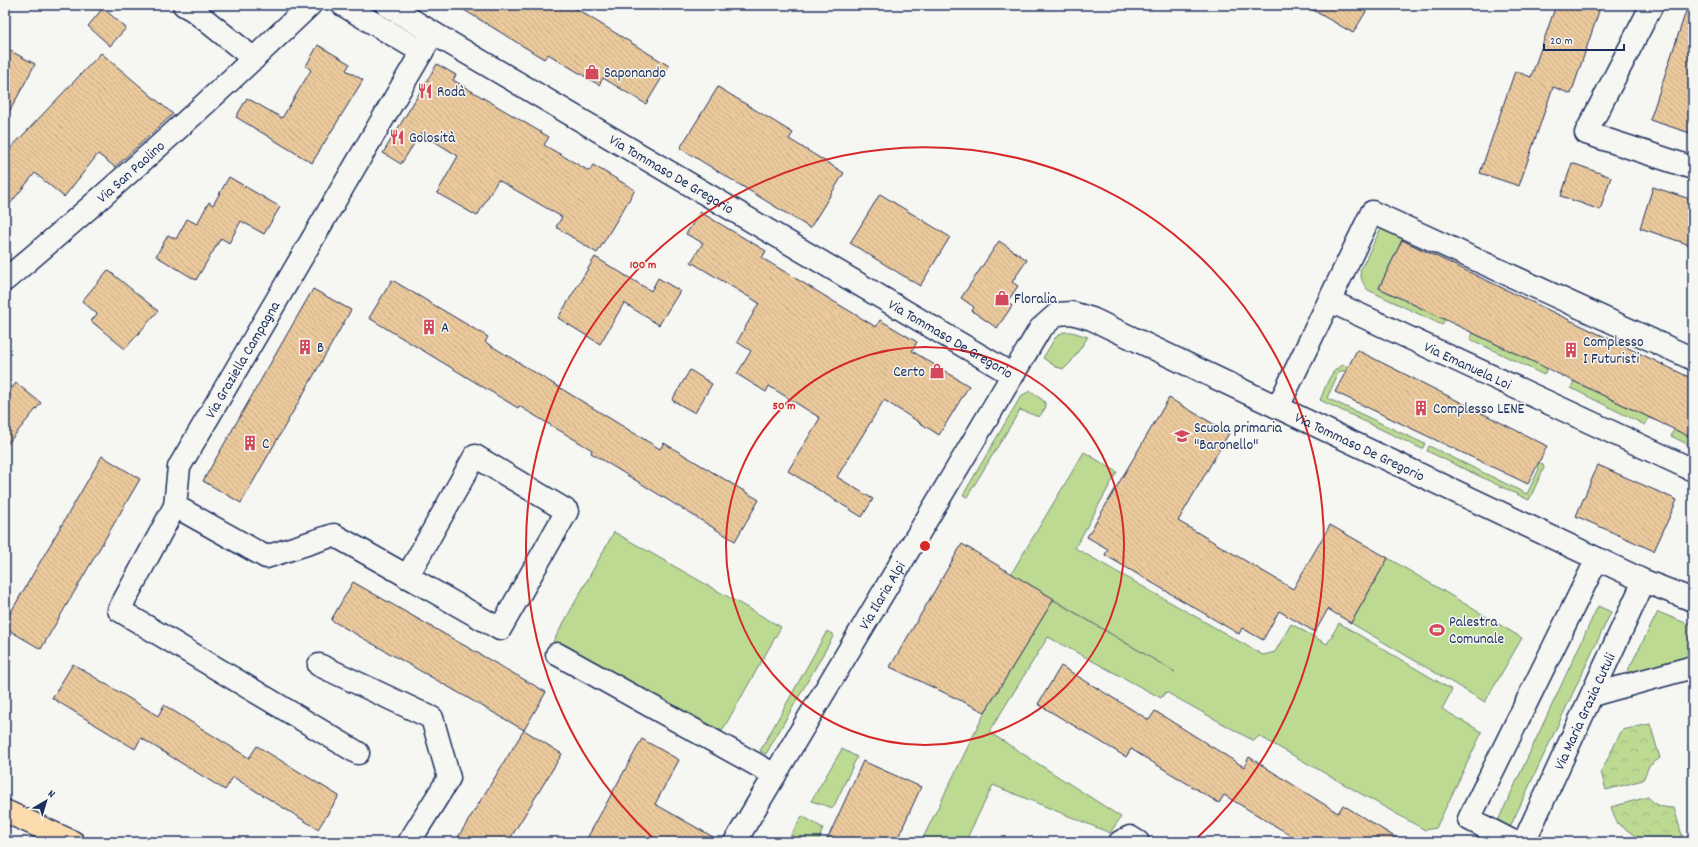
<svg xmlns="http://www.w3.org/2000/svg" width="1698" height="847" font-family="Dekko,sans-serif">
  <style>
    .grass { fill: #bcda92; stroke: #6c8478 }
    .park { fill: url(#park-crowns); stroke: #6c8478 }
    .building { fill: url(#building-back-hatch); stroke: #1b2f5e }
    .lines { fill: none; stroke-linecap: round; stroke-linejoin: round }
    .minor-casing { stroke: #1b2f5e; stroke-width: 25 }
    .major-casing { stroke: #1b2f5e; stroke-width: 25 }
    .minor { stroke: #f6f6f2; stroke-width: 22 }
    .major { stroke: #fcdcac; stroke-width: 22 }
    .ring { fill: none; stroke: #d62828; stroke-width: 2 }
    .labels { text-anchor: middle; stroke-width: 3; stroke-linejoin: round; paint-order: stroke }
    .poi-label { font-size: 15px; fill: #1b2f5e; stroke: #f6f6f2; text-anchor: start }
    .street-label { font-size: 15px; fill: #1b2f5e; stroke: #f6f6f2 }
    .centre { fill: #d62828; stroke: #f6f6f2; stroke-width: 2 }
    .ring-label { font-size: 12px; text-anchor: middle; font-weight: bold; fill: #d62828; stroke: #f6f6f2; stroke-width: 3; stroke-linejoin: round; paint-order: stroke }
  </style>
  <defs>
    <pattern id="park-crowns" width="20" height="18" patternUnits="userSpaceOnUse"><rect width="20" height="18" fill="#bcda92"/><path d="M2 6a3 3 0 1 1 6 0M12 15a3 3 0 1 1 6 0" fill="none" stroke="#a1bb80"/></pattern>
    <pattern id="building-back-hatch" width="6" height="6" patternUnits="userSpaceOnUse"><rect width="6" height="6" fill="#ebc99c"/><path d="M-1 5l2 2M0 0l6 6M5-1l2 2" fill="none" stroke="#c9ad89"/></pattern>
  </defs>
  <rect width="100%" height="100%" fill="#f6f6f2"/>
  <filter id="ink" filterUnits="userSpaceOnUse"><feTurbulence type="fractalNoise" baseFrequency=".025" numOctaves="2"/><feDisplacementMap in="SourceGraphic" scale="8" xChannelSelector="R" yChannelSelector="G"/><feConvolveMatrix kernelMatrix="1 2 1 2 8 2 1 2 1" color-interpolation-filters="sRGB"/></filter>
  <g filter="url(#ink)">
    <g class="grass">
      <path d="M 1384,222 L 1406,233 L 1379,288 L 1445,319 L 1442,325 L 1368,290 C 1363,284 1361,279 1360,271 Z"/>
      <path d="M 1063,332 L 1072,332 L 1088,337 L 1071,362 L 1064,369 L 1056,367 L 1043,358 L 1055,338 Z"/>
      <path d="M 1473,333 L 1547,368 L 1544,375 L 1470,339 Z"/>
      <path d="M 1343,365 L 1349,367 L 1346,371 L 1341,371 L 1338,374 L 1327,398 L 1425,444 L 1422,449 L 1320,400 C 1325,389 1330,369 1343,365 Z"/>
      <path d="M 1574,381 L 1649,417 L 1645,425 L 1571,388 Z"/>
      <path d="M 1030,391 L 1044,401 L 1046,407 L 1039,417 L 1020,410 L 967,497 L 963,495 L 1021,396 Z"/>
      <path d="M 1693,424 L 1693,447 L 1671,436 L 1674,429 Z"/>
      <path d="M 1429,446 L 1527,494 L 1539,469 L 1537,465 L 1538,461 L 1543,465 L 1544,468 L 1529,500 L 1427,451 Z"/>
      <path d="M 1084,452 L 1117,472 L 1075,548 L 1263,655 L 1275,652 L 1291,624 L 1327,644 L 1339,623 L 1452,690 L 1442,709 L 1482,732 L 1436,828 L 1425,830 L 1259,736 L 1254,741 L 1166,692 L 1161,698 L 1048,637 L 989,732 L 1121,817 L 1110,833 L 993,785 L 965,842 L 921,842 L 985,712 L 1053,600 L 1175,672 L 1011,574 Z"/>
      <path d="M 614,532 L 781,627 L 722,731 L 553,642 Z"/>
      <path d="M 1388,558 L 1522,638 L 1485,702 L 1351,623 Z"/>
      <path d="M 1598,606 L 1611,612 L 1510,827 L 1498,821 Z"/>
      <path d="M 1658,612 L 1693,626 L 1693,655 L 1626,674 Z"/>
      <path d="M 827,631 L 834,635 L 766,754 L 760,751 Z"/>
      <path d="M 842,749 L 857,757 L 833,808 L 811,801 Z"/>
      <path d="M 802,816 L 823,828 L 818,842 L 787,842 Z"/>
    </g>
    <g class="park">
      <path d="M 1650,724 L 1660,758 L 1649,766 L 1643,780 L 1606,790 L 1601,772 L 1622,730 Z"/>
      <path d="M 1648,797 C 1655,805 1663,808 1674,808 L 1684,842 L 1644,842 L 1617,823 L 1611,807 Z"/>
    </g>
    <g class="building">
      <path d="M 456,5 L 570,5 L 669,66 L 646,104 L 603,78 L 599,85 L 548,54 L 544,59 Z"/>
      <path d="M 1304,5 L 1370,5 L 1353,33 Z"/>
      <path d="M 1556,5 L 1601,5 L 1571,94 L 1553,87 L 1519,186 L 1480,173 L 1515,71 L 1531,77 Z"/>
      <path d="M 1688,5 L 1693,5 L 1693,134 L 1650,120 Z"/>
      <path d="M 103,8 L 126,28 L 110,46 L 88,26 Z"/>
      <path d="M 318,45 L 350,64 L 346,70 L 363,80 L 312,163 L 236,117 L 247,98 L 282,118 L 311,70 L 306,66 Z"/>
      <path d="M 5,48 L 35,64 L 5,120 Z"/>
      <path d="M 101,53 L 173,114 L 115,167 L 98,154 L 64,197 L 35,173 L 5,210 L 5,154 Z"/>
      <path d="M 437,64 L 456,75 L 453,80 L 549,137 L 544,145 L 589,171 L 593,165 L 635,190 L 597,253 L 556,227 L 562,217 L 498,180 L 477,216 L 437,193 L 458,156 L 421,133 L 401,164 L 383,153 Z"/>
      <path d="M 718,87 L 793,133 L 789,139 L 844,173 L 810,228 L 680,148 Z"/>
      <path d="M 1572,163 L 1611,177 L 1600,210 L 1561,196 Z"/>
      <path d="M 229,177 L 280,207 L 264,234 L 241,221 L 229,243 L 221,238 L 196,280 L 156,256 L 168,235 L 176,239 L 187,219 L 197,224 L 209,202 L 213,205 Z"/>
      <path d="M 1653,187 L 1693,200 L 1693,246 L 1640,228 Z"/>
      <path d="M 880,194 L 950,237 L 920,286 L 850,243 Z"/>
      <path d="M 700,212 L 766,251 L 762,258 L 876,327 L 880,320 L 917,342 L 912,351 L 969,386 L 939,435 L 884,400 L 837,477 L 873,499 L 862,517 L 788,471 L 820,418 L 769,386 L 766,392 L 737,374 L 751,351 L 737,342 L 759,303 L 691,262 L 703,243 L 686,234 Z"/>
      <path d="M 1402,240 L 1693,379 L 1693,424 L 1688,436 L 1379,288 Z"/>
      <path d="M 999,241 L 1027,260 L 1012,282 L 1018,286 L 1007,302 L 1012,306 L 997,328 L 972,311 L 974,307 L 961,298 Z"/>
      <path d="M 595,257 L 651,291 L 658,278 L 680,291 L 659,325 L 624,303 L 600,344 L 558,318 Z"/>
      <path d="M 108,270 L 158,311 L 125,349 L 91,321 L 97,314 L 82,301 Z"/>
      <path d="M 392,280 L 488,337 L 485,342 L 660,449 L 664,443 L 759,500 L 735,541 L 591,453 L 592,450 L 519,406 L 518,408 L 369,318 Z"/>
      <path d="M 313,289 L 351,310 L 241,503 L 203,481 Z"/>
      <path d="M 1357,350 L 1547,446 L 1528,484 L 1335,392 Z"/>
      <path d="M 690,370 L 712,384 L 695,413 L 672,400 Z"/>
      <path d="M 16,383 L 41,403 L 5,447 L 5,397 Z"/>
      <path d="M 1169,398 L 1229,433 L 1178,521 L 1293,589 L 1330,525 L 1388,558 L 1351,623 L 1328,609 L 1315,632 L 1279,611 L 1263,640 L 1242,628 L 1239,634 L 1105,555 L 1108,549 L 1087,537 Z"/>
      <path d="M 102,456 L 140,479 L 41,649 L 5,628 L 5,622 Z"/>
      <path d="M 1598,465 L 1677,500 L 1654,551 L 1576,516 Z"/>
      <path d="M 962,544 L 1054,599 L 985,712 L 890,667 Z"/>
      <path d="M 353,582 L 546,692 L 524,730 L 331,620 Z"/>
      <path d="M 73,664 L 158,716 L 164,705 L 249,758 L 257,746 L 339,796 L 318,829 L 233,777 L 225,790 L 141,738 L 135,749 L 52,698 Z"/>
      <path d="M 1061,666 L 1149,720 L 1155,711 L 1244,767 L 1249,757 L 1338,813 L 1343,805 L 1403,842 L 1302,842 L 1224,795 L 1219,803 L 1131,749 L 1126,757 L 1038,704 Z"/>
      <path d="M 524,730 L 562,754 L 508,842 L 455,842 Z"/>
      <path d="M 642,739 L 679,760 L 655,804 L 722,842 L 585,842 Z"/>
      <path d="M 863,761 L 921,787 L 896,842 L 826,842 Z"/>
    </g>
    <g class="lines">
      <g class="minor-casing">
        <g id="minor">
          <path d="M 184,5 L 193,10 L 254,59"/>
          <path d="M 343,5 L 422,52"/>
          <path id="s1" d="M 387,5 L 433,33 L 1013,375"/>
          <path d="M 1652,5 L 1586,133 L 1693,168"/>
          <path id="s2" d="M 5,280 C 110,192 211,100 310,5"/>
          <path id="s3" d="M 1330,301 L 1693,470"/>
          <path d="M 1278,407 L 1372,212 L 1693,359"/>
          <path d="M 175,506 L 119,610 L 358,753"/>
          <path id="s4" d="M 407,577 L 475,456 L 567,511 L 500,629 C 445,598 390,566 334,535 L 266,557 L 175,506 L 179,467 L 433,33"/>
          <path d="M 557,654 L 775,775"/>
          <path d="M 319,665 L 432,718 L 449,778 L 409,842"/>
          <path d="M 1592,695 L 1693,667"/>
          <path id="s5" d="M 735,842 L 1040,329 L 1057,314 L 1072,313 L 1092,319 L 1644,581 L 1693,600"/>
          <path d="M 1120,842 L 1130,837 L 1138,842"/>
          <path d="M 1514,842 L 1469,819 L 1597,559"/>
          <path id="s6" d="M 1524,842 L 1644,581"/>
        </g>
      </g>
      <g class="major-casing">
        <path id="major" d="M 5,811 L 73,842"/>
      </g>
      <use href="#minor" class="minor"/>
      <use href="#major" class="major"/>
    </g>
  </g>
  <g class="ring">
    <circle cx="925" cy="546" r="199"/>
    <path d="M655 840A399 399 0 1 1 1195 840"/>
  </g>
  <defs>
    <g id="shop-bare" transform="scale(1.2)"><path d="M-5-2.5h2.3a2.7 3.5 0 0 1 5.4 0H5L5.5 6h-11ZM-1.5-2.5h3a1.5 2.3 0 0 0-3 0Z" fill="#d1495b" stroke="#f6f6f2" stroke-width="2.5" paint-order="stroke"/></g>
    <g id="restaurant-bare" transform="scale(1.2)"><path d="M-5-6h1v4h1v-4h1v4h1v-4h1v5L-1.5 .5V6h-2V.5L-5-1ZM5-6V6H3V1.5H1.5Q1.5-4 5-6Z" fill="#d1495b" stroke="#f6f6f2" stroke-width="2.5" paint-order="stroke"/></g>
    <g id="building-bare" transform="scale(1.2)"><path d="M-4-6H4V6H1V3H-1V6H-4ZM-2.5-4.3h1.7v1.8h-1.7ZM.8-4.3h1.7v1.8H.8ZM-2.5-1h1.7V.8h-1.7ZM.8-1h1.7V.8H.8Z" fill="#d1495b" stroke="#f6f6f2" stroke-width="2.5" paint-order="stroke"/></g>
    <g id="school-bare" transform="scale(1.2)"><path d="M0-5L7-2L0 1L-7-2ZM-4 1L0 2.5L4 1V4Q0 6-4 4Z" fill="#d1495b" stroke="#f6f6f2" stroke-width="2.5" paint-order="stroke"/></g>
    <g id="stadium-bare" transform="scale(1.2)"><path d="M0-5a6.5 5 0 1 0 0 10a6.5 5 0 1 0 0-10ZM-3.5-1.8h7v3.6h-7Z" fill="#d1495b" stroke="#f6f6f2" stroke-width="2.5" paint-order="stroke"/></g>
  </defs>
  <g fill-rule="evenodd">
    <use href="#shop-bare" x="592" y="72"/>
    <use href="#restaurant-bare" x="425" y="91"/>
    <use href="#restaurant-bare" x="397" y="137"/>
    <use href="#shop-bare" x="1002" y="298"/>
    <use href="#building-bare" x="429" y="327"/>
    <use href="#building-bare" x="305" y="347"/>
    <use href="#building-bare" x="1571" y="350"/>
    <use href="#shop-bare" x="937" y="371"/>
    <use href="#building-bare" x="1421" y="408"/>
    <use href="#school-bare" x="1182" y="436"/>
    <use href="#building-bare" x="250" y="443"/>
    <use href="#stadium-bare" x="1437" y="630"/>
  </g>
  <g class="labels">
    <g class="poi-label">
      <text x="604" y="77">Saponando</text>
      <text x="437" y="96">Rodà</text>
      <text x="409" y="142">Golosità</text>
      <text x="1014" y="303">Floralia</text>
      <text x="441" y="332">A</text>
      <text x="1583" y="346">Complesso<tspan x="1583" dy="17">I Futuristi</tspan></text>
      <text x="317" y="352">B</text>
      <text x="925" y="376" text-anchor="end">Certo</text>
      <text x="1433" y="413">Complesso LENE</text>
      <text x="1194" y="432">Scuola primaria<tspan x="1194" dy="17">"Baronello"</tspan></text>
      <text x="262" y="448">C</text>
      <text x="1449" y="626">Palestra<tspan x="1449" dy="17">Comunale</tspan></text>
    </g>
    <g class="street-label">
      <text dy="5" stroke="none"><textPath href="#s2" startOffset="166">Via San Paolino</textPath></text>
      <text dy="5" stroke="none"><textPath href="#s1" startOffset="331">Via Tommaso De Gregorio</textPath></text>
      <text dy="5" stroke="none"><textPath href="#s1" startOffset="655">Via Tommaso De Gregorio</textPath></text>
      <text dy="5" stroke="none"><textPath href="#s4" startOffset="912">Via Graziella Campagna</textPath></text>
      <text dy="5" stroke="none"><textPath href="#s3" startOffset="152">Via Emanuela Loi</textPath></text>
      <text dy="5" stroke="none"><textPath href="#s5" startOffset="952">Via Tommaso De Gregorio</textPath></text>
      <text dy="5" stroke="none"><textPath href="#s5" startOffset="287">Via Ilaria Alpi</textPath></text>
      <text dy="5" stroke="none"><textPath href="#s6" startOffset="144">Via Maria Grazia Cutuli</textPath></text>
    </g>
  </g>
  <circle cx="925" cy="546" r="6" class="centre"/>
  <g class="ring-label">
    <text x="643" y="268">100 m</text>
    <text x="784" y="409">50 m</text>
  </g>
  <rect width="1698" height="847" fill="none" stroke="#f6f6f2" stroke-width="20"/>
  <rect x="10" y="10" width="1678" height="827" fill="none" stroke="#1b2f5e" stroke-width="1.5" filter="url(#ink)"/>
  <g transform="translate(46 801) rotate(38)" stroke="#f6f6f2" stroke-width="3" paint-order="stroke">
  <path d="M0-3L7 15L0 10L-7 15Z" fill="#1b2f5e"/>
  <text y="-6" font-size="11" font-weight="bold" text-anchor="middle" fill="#1b2f5e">N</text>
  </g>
  <path d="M1544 44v6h80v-6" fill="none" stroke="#1b2f5e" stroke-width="2"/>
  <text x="1550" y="44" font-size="12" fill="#1b2f5e" stroke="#f6f6f2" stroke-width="3" paint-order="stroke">20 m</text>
</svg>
